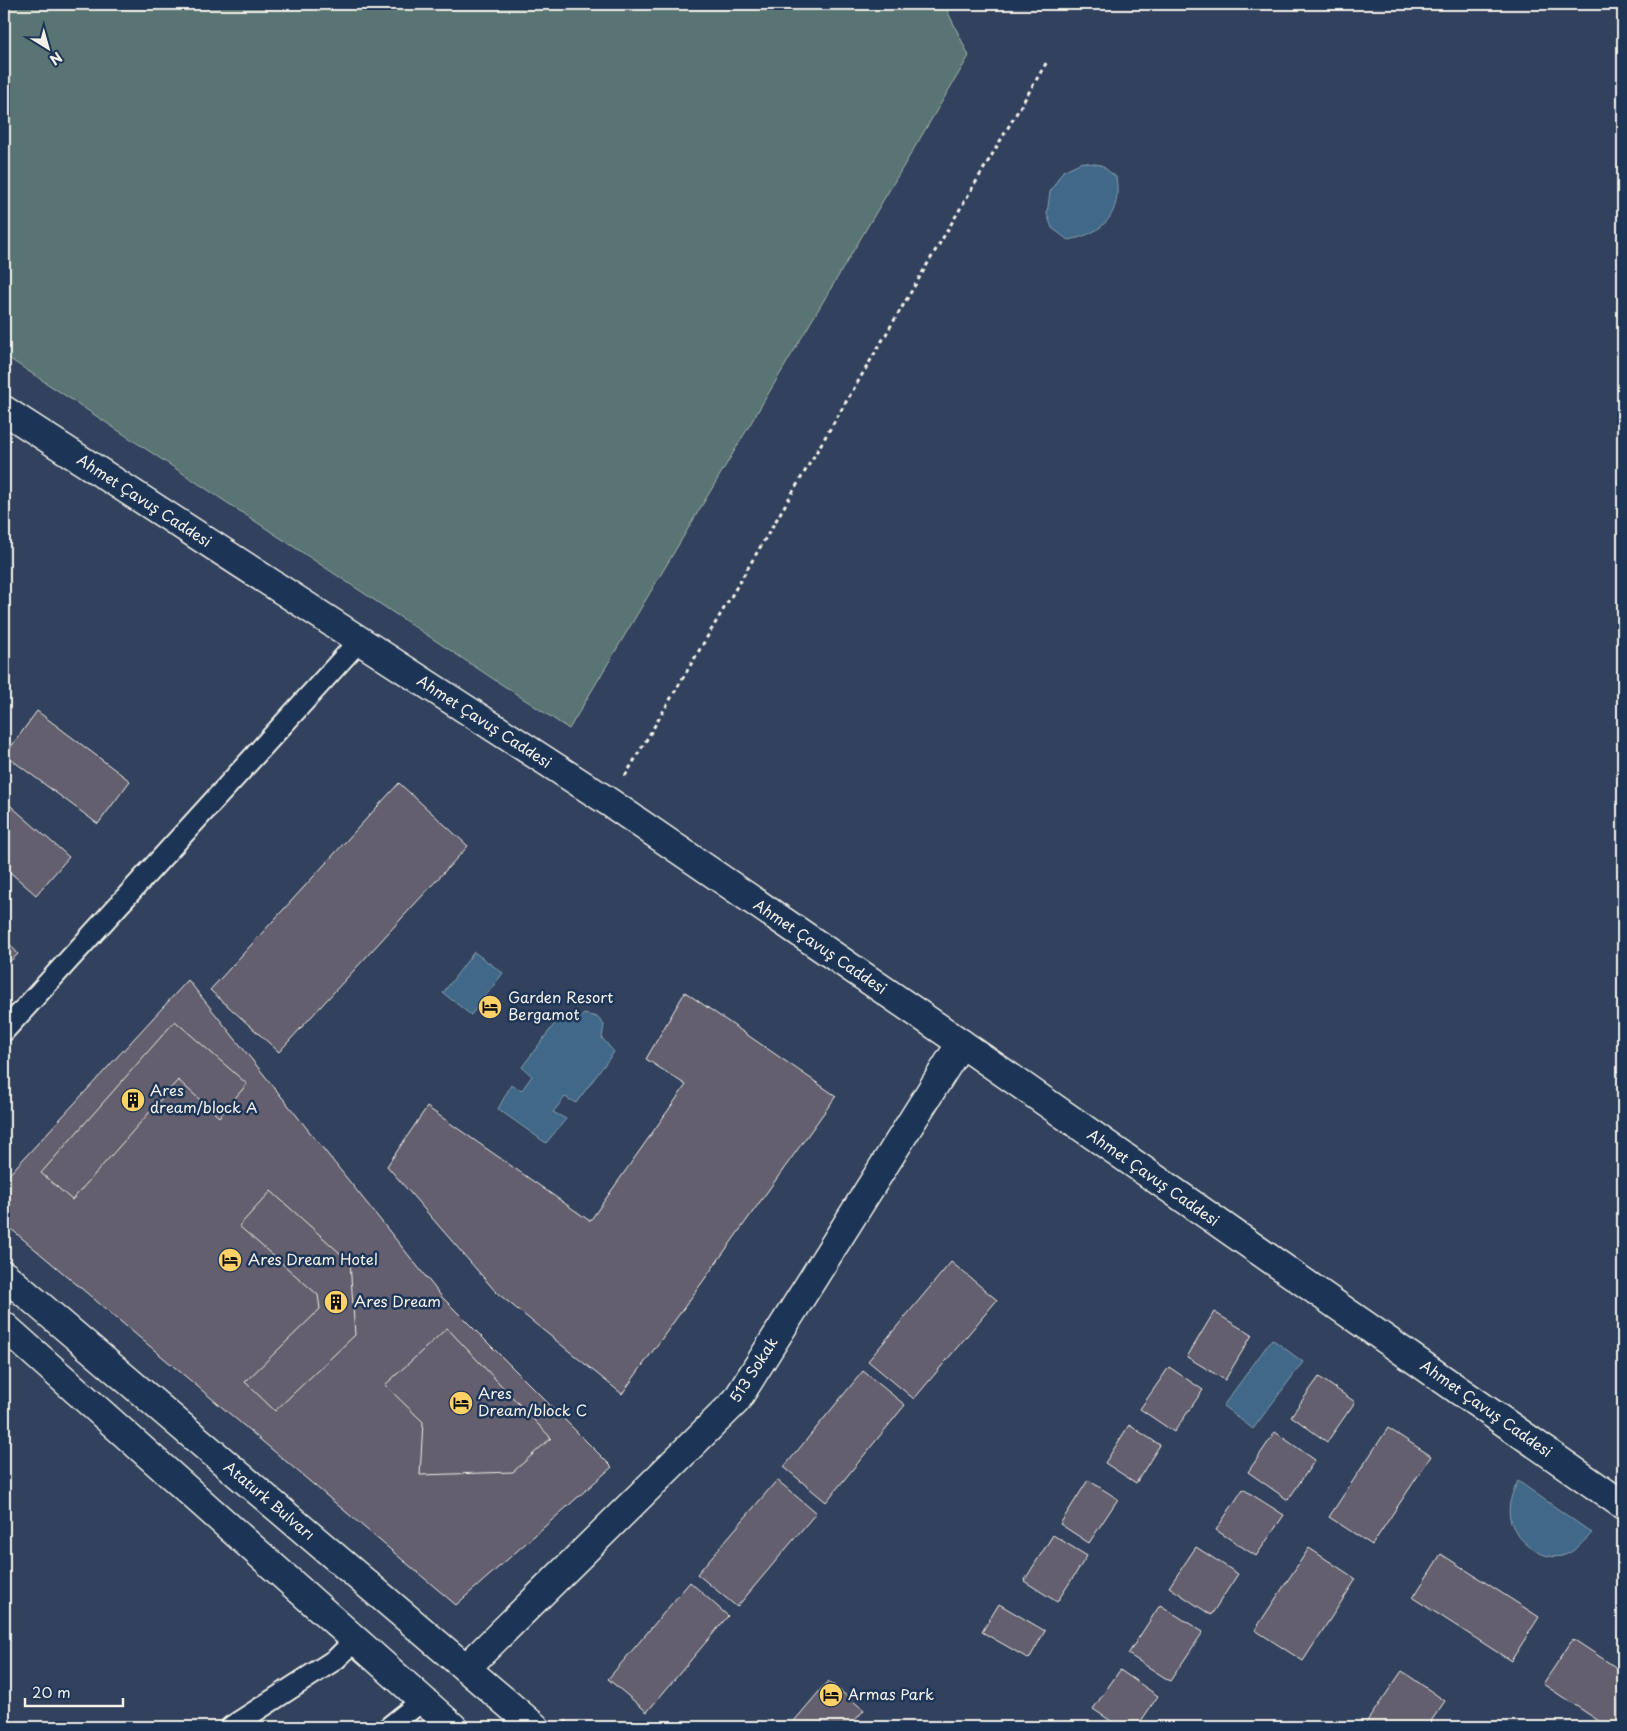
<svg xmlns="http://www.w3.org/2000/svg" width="1627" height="1731" font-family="'Playpen Sans',sans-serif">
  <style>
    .green { fill: #587573; stroke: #a6b3ae }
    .water { fill: #406888; stroke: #889fae }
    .building { fill: #635f6e; stroke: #f4f1e8 }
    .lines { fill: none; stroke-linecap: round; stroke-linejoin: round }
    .lane-casing { stroke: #f4f1e8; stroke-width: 24 }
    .street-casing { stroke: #f4f1e8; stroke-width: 31 }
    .secondary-casing { stroke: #f4f1e8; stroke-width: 31 }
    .path { stroke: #f4f1e8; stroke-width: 3; stroke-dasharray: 4 4; stroke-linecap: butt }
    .lane { stroke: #1d3557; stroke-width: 20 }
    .street { stroke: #1d3557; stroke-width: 28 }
    .secondary { stroke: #1d3557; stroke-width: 28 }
    .labels { text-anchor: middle; stroke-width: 5; stroke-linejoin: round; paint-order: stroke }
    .street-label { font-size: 15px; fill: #f4f1e8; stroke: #1d3557 }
    .poi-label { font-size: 15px; fill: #f4f1e8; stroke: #1d3557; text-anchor: start }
  </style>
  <rect width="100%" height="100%" fill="#32425e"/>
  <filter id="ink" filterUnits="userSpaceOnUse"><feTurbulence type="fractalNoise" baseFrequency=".02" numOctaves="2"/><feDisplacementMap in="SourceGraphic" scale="10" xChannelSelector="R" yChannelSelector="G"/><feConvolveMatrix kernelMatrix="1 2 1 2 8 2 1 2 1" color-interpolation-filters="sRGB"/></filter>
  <g filter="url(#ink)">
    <path class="green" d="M 4,4 L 944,4 L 969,56 L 569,729 L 4,355 Z"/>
    <g class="water">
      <path d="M 1082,162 L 1101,165 L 1116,177 C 1122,213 1104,234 1068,240 L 1052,228 L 1047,214 L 1050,192 L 1063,171 Z"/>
      <path d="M 474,952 L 503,973 L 471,1015 L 443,993 Z"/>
      <path d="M 562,1014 L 575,1022 L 584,1014 L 597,1017 L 604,1025 L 602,1038 L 614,1052 L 576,1103 L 565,1097 L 553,1112 L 566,1119 L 546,1143 L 498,1109 L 511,1085 L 522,1090 L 532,1076 L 522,1067 Z"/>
      <path d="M 1272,1339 L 1303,1362 L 1253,1429 L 1223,1406 Z"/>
      <path d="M 1518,1481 L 1592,1533 C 1584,1541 1577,1550 1565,1555 C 1544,1563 1518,1542 1511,1522 C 1506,1508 1512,1493 1518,1481 Z"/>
    </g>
    <g class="building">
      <path d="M 37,711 L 130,781 L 98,824 L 5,755 Z"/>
      <path d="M 399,783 L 468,846 L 279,1052 L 210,990 Z"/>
      <path d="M 4,800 L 69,857 L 36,895 L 4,867 Z"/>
      <path d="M 4,937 L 18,954 L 4,967 Z"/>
      <path d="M 188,980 L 442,1297 L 612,1467 L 456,1605 L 4,1223 L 4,1180 Z"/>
      <path d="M 685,992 L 836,1096 L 622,1394 L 496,1292 L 387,1166 L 427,1107 L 590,1221 L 686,1085 L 646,1059 Z"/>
      <path d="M 175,1021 L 247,1084 L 219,1117 L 178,1080 L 72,1200 L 41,1173 Z"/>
      <path d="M 271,1191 L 350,1262 L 355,1335 L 275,1411 L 245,1382 L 320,1309 L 318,1295 L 239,1226 Z"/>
      <path d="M 951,1262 L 997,1300 L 914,1399 L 868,1361 Z"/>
      <path d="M 1214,1312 L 1252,1335 L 1225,1380 L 1187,1357 Z"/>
      <path d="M 447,1328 L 551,1438 L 513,1472 L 420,1475 L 423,1422 L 385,1385 Z"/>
      <path d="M 1169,1367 L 1203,1390 L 1174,1432 L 1140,1409 Z"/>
      <path d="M 863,1371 L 905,1405 L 826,1502 L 784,1467 Z"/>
      <path d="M 1319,1377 L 1355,1402 L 1327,1442 L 1291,1416 Z"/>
      <path d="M 1129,1425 L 1160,1445 L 1136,1483 L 1105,1463 Z"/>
      <path d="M 1388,1428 L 1431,1456 L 1372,1545 L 1329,1517 Z"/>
      <path d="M 1275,1432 L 1315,1460 L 1288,1500 L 1248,1472 Z"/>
      <path d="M 777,1480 L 816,1513 L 737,1607 L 697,1574 Z"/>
      <path d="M 1088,1480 L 1118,1499 L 1089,1543 L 1060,1524 Z"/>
      <path d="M 1243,1489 L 1284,1515 L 1256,1556 L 1216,1530 Z"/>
      <path d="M 1053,1535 L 1087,1556 L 1057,1602 L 1024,1581 Z"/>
      <path d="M 1196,1547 L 1238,1574 L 1211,1615 L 1169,1587 Z"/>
      <path d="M 1309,1548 L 1356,1579 L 1303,1661 L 1255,1630 Z"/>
      <path d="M 1441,1554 L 1539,1617 L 1511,1661 L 1413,1598 Z"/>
      <path d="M 690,1582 L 728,1616 L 647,1712 L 608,1679 Z"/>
      <path d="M 999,1604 L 1045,1631 L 1029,1659 L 982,1632 Z"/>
      <path d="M 1160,1605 L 1203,1632 L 1170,1681 L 1128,1654 Z"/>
      <path d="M 1573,1639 L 1623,1672 L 1623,1723 L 1620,1727 L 1608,1727 L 1543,1684 Z"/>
      <path d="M 1120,1670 L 1158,1696 L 1137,1727 L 1120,1727 L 1093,1709 Z"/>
      <path d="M 1402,1671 L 1445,1701 L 1427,1727 L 1363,1727 Z"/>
      <path d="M 828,1681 L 864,1710 L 849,1727 L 789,1727 Z"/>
    </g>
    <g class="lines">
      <g class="lane-casing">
        <g id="lane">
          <path d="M 4,1031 L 359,641"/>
          <path d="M 231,1727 L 336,1659 L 354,1641"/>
          <path d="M 389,1727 L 423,1700"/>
        </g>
      </g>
      <g class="street-casing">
        <g id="street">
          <path d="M 4,410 L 609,802 L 961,1043 L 1623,1505"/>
          <path d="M 466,1668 L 736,1401 L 961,1043"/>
        </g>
      </g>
      <g class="secondary-casing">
        <g id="secondary">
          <path d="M 4,1275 L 535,1727"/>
          <path d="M 4,1326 L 453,1727"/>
        </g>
      </g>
      <g class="path">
        <path d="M 625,776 L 1048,60"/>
        <path d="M 565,1721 L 572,1727"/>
      </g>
      <use href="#lane" class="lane"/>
      <use href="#street" class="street"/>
      <use href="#secondary" class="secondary"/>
    </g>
  </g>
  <defs>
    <g id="hotel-disc" transform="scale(1.25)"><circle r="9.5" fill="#ffd166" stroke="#1d3557"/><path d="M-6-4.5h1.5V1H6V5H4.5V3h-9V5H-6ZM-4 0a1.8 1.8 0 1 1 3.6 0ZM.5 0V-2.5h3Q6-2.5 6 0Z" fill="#111"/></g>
    <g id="building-disc" transform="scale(1.25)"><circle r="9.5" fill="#ffd166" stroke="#1d3557"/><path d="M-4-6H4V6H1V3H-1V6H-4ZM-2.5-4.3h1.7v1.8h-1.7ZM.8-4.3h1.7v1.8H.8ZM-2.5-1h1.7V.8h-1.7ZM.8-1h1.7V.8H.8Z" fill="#111"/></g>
  </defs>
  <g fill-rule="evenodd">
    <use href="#hotel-disc" x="490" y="1007"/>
    <use href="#building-disc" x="133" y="1100"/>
    <use href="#hotel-disc" x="230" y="1260"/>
    <use href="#building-disc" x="336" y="1302"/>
    <use href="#hotel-disc" x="461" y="1403"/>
    <use href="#hotel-disc" x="831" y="1695"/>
  </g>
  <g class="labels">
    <g class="street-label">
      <text transform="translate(144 501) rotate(33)" y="5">Ahmet Çavuş Caddesi</text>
      <text transform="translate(484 722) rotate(33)" y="5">Ahmet Çavuş Caddesi</text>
      <text transform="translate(820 947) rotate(34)" y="5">Ahmet Çavuş Caddesi</text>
      <text transform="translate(1153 1178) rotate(35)" y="5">Ahmet Çavuş Caddesi</text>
      <text transform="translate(754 1370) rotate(-57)" y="5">513 Sokak</text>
      <text transform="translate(1486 1409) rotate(35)" y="5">Ahmet Çavuş Caddesi</text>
      <text transform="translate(269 1501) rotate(40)" y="5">Ataturk Bulvarı</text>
    </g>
    <g class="poi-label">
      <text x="508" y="1003">Garden Resort<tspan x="508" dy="17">Bergamot</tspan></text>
      <text x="150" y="1096">Ares<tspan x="150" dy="17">dream/block A</tspan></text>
      <text x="248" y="1265">Ares Dream Hotel</text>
      <text x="354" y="1307">Ares Dream</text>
      <text x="478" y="1399">Ares<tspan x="478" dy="17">Dream/block C</tspan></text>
      <text x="848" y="1700">Armas Park</text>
    </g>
  </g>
  <rect width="1627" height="1731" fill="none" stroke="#1d3557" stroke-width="20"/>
  <rect x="10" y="10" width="1607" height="1711" fill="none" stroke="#f4f1e8" stroke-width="2" filter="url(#ink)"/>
  <g transform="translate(48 48) rotate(143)" stroke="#1d3557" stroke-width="4" paint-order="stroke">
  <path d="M0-4L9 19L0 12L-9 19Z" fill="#f4f1e8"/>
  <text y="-8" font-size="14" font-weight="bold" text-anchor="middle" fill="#f4f1e8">N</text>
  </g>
  <path d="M25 1698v8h98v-8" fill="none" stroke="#f4f1e8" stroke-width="2.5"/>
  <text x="32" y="1698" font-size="15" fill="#f4f1e8" stroke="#1d3557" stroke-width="4" paint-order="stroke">20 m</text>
</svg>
